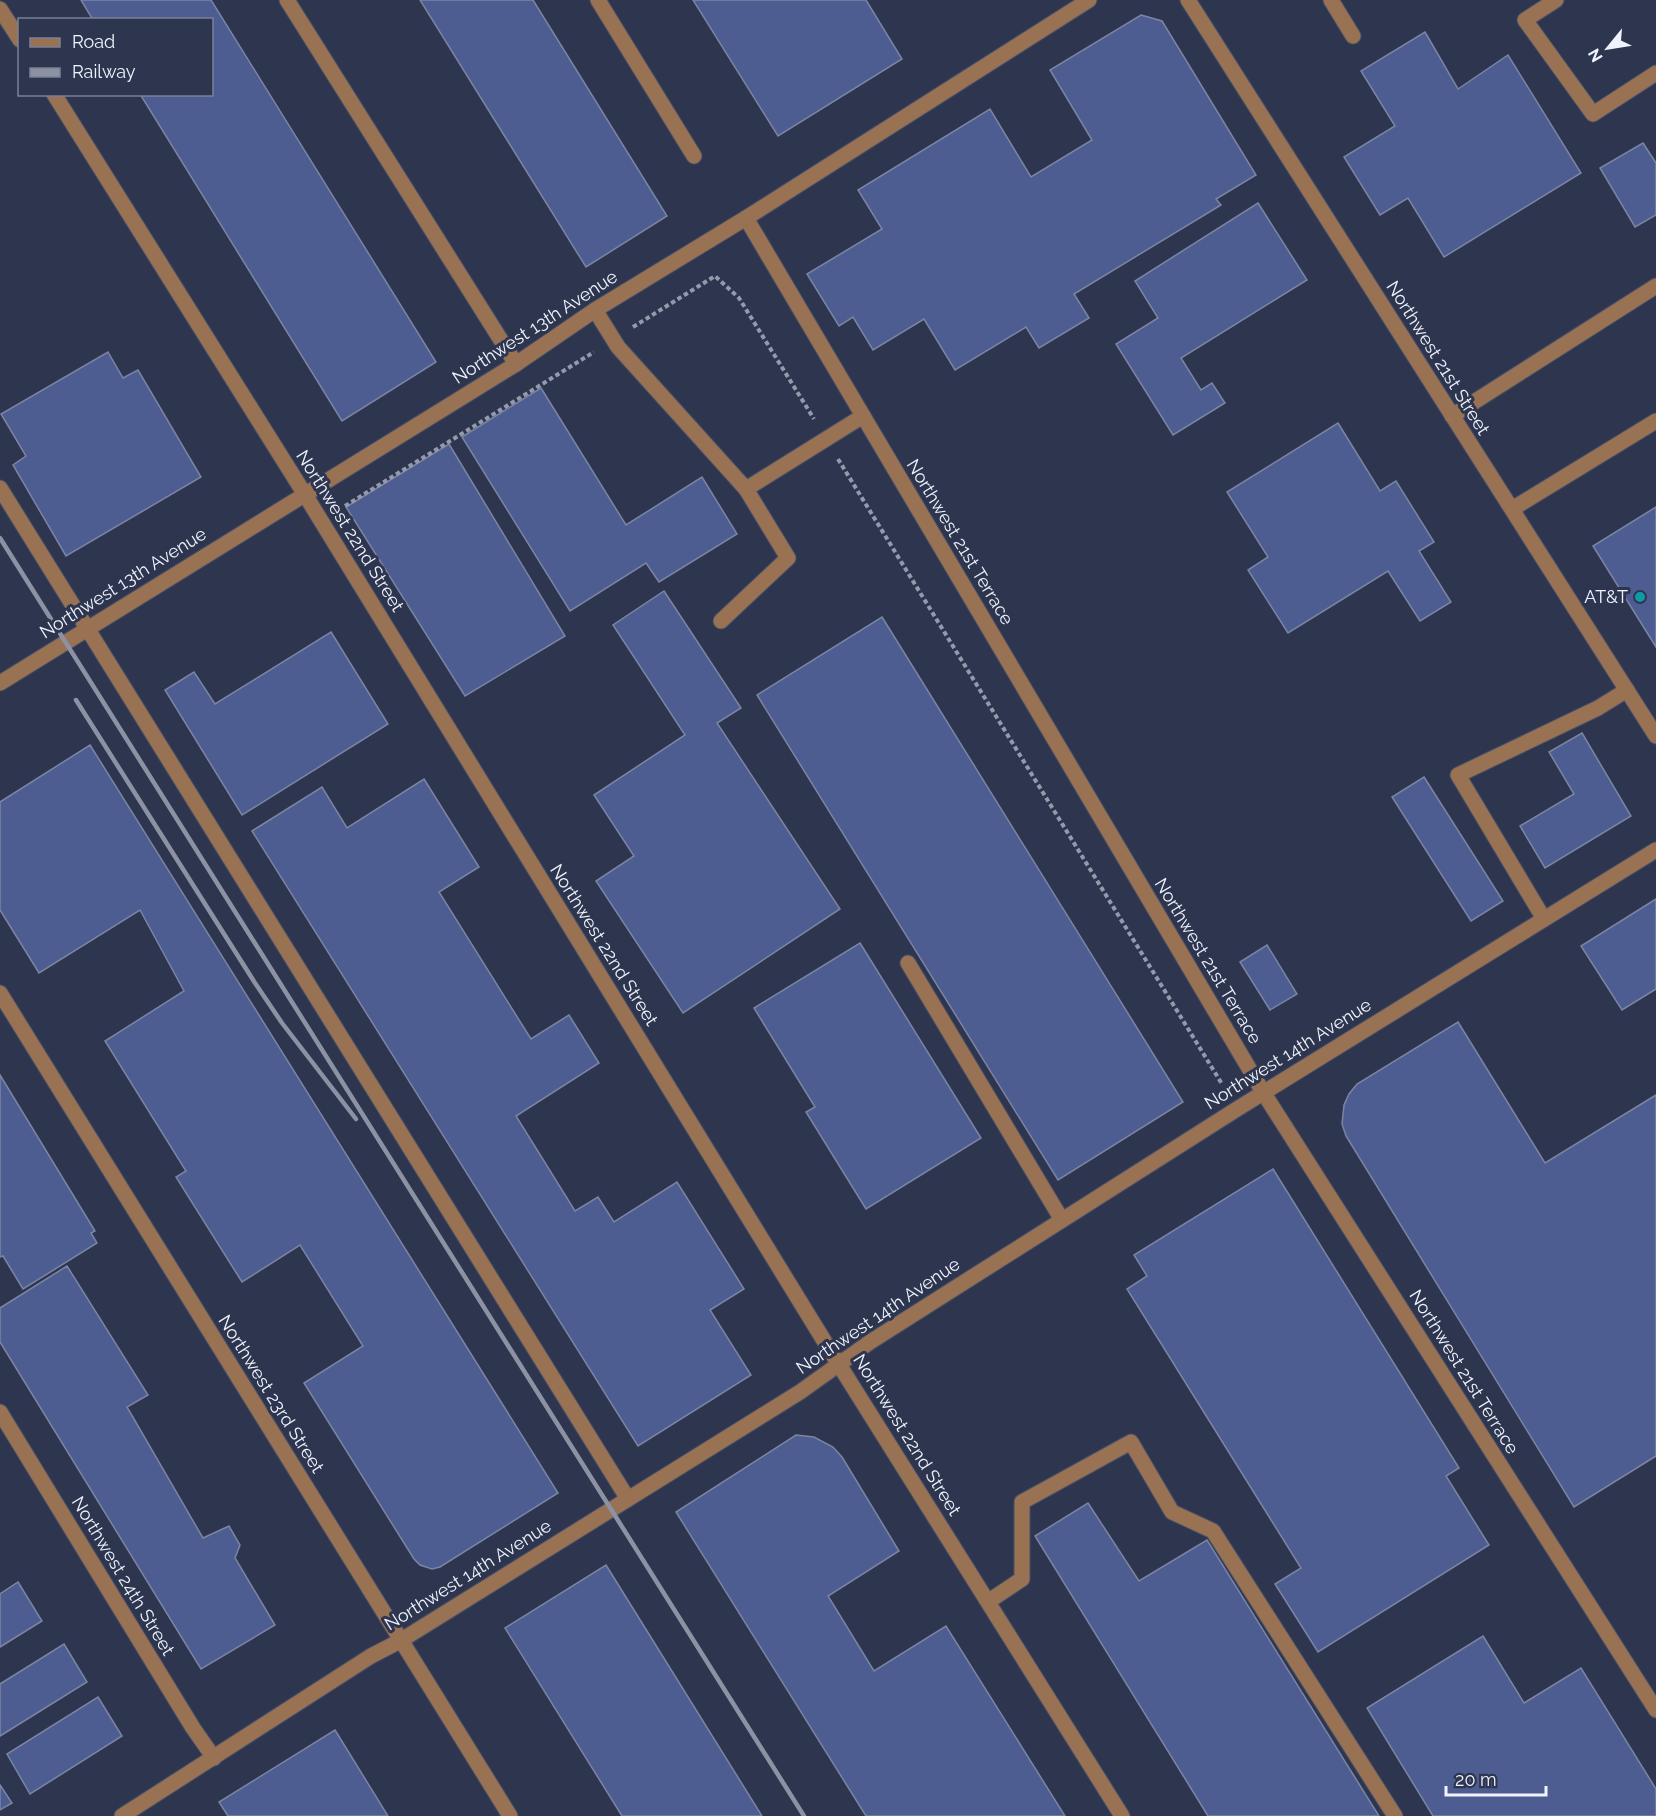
<svg xmlns="http://www.w3.org/2000/svg" width="1656" height="1816" font-family="Raleway,sans-serif">
  <style>
    .building { fill: #4e5d91; stroke: #7b85a3; stroke-width: 1.5 }
    .lines { fill: none; stroke-linecap: round; stroke-linejoin: round }
    .minor-casing { stroke: #495067; stroke-width: 17 }
    .path { stroke: #959aab; stroke-width: 4; stroke-dasharray: 4.5 3; stroke-linecap: butt }
    .minor { stroke: #987252; stroke-width: 15 }
    .rail { stroke: #8c92a4; stroke-width: 4.5 }
    .culture-dot { fill: #0f9aa8; stroke: #2e354f; stroke-width: 2 }
    .labels { text-anchor: middle; stroke-width: 6; stroke-linejoin: round; paint-order: stroke }
    .street-label { font-size: 18px; fill: #eff3fd; stroke: #2e354f }
    .poi-label { font-size: 18px; fill: #eff3fd; stroke: #2e354f; text-anchor: end }
  </style>
  <rect width="100%" height="100%" fill="#2e354f"/>
  <g class="building">
    <path d="M 81,0 L 211,0 L 436,362 L 342,421 L 140,94 L 212,94 L 212,20 L 93,20 Z"/>
    <path d="M 420,0 L 533,0 L 667,216 L 586,267 Z"/>
    <path d="M 693,0 L 866,0 L 902,59 L 778,136 Z"/>
    <path d="M 1141,15 L 1162,21 L 1256,175 L 1216,199 L 1221,205 L 1074,294 L 1089,318 L 1039,348 L 1026,327 L 955,370 L 924,319 L 873,350 L 853,317 L 839,326 L 807,274 L 882,229 L 858,190 L 990,109 L 1031,177 L 1092,140 L 1050,70 Z"/>
    <path d="M 1425,32 L 1458,89 L 1508,55 L 1581,173 L 1444,257 L 1408,198 L 1380,215 L 1344,157 L 1395,126 L 1361,71 Z"/>
    <path d="M 1643,143 L 1656,163 L 1656,215 L 1635,227 L 1600,168 Z"/>
    <path d="M 1258,203 L 1307,280 L 1181,358 L 1201,390 L 1212,383 L 1225,403 L 1173,435 L 1116,344 L 1158,318 L 1135,281 Z"/>
    <path d="M 108,352 L 123,378 L 138,370 L 201,477 L 66,556 L 13,465 L 26,456 L 1,414 Z"/>
    <path d="M 541,388 L 626,525 L 702,477 L 737,534 L 659,582 L 646,563 L 570,611 L 462,437 Z"/>
    <path d="M 1338,423 L 1380,491 L 1396,481 L 1434,542 L 1419,551 L 1451,602 L 1420,621 L 1388,571 L 1288,633 L 1248,570 L 1268,557 L 1227,492 Z"/>
    <path d="M 449,444 L 565,636 L 465,696 L 346,507 Z"/>
    <path d="M 1656,507 L 1656,647 L 1593,546 Z"/>
    <path d="M 664,591 L 741,708 L 717,723 L 840,909 L 683,1013 L 596,881 L 634,856 L 594,795 L 685,735 L 613,625 Z"/>
    <path d="M 882,617 L 1183,1102 L 1058,1180 L 757,695 Z"/>
    <path d="M 331,632 L 388,724 L 242,815 L 165,690 L 194,672 L 215,704 Z"/>
    <path d="M 1582,733 L 1631,816 L 1545,868 L 1520,826 L 1574,794 L 1549,752 Z"/>
    <path d="M 90,745 L 558,1493 L 440,1567 L 432,1569 L 420,1565 L 414,1559 L 304,1383 L 363,1346 L 300,1245 L 242,1282 L 176,1177 L 186,1171 L 105,1041 L 184,991 L 140,910 L 39,973 L 0,910 L 0,802 Z"/>
    <path d="M 1424,777 L 1503,901 L 1471,921 L 1392,797 Z"/>
    <path d="M 424,779 L 479,867 L 439,892 L 531,1039 L 569,1015 L 599,1063 L 516,1116 L 575,1211 L 598,1197 L 614,1222 L 677,1182 L 744,1289 L 710,1310 L 751,1375 L 638,1446 L 252,831 L 322,787 L 347,828 Z"/>
    <path d="M 1656,899 L 1656,989 L 1622,1010 L 1581,946 Z"/>
    <path d="M 860,943 L 981,1138 L 866,1209 L 806,1112 L 815,1107 L 754,1008 Z"/>
    <path d="M 1267,945 L 1297,994 L 1270,1010 L 1240,962 Z"/>
    <path d="M 1458,1022 L 1545,1163 L 1656,1095 L 1656,1456 L 1574,1507 L 1346,1136 L 1342,1124 L 1344,1105 L 1349,1094 L 1357,1084 Z"/>
    <path d="M 0,1075 L 95,1231 L 91,1233 L 97,1243 L 23,1289 L 3,1256 L 0,1257 Z"/>
    <path d="M 1273,1169 L 1459,1468 L 1446,1476 L 1489,1545 L 1318,1652 L 1275,1584 L 1301,1568 L 1127,1289 L 1147,1276 L 1134,1255 Z"/>
    <path d="M 67,1266 L 148,1395 L 127,1407 L 203,1538 L 229,1526 L 240,1545 L 235,1558 L 275,1625 L 201,1669 L 0,1342 L 0,1308 Z"/>
    <path d="M 796,1435 L 814,1437 L 833,1447 L 842,1457 L 899,1551 L 828,1596 L 874,1671 L 946,1626 L 1065,1816 L 866,1816 L 676,1512 Z"/>
    <path d="M 1088,1503 L 1139,1581 L 1207,1540 L 1379,1816 L 1208,1816 L 1035,1536 Z"/>
    <path d="M 606,1565 L 762,1816 L 622,1816 L 505,1628 Z"/>
    <path d="M 18,1582 L 42,1621 L 0,1647 L 0,1594 Z"/>
    <path d="M 1483,1636 L 1524,1703 L 1581,1668 L 1656,1789 L 1656,1816 L 1433,1816 L 1367,1708 Z"/>
    <path d="M 64,1644 L 87,1682 L 0,1736 L 0,1684 Z"/>
    <path d="M 98,1697 L 122,1736 L 30,1794 L 7,1754 Z"/>
    <path d="M 335,1730 L 388,1816 L 228,1816 L 219,1802 Z"/>
    <path d="M 0,1785 L 12,1803 L 0,1810 Z"/>
  </g>
  <g class="lines">
    <g class="minor-casing">
      <g id="minor">
        <path d="M 287,0 L 516,364"/>
        <path d="M 598,0 L 694,156"/>
        <path d="M 1188,0 L 1656,736"/>
        <path d="M 1331,0 L 1353,36"/>
        <path d="M 1556,0 L 1525,20 L 1593,114 L 1656,73"/>
        <path d="M 0,9 L 20,40"/>
        <path d="M 54,94 L 304,493 L 823,1339 L 1122,1816"/>
        <path d="M 746,218 L 1263,1092 L 1656,1710"/>
        <path d="M 595,310 L 618,347 L 746,489 L 863,416"/>
        <path d="M 1452,416 L 1656,286"/>
        <path d="M 0,488 L 628,1499"/>
        <path d="M 1512,509 L 1656,421"/>
        <path d="M 721,621 L 788,558 L 746,489"/>
        <path d="M 0,683 L 516,364 L 595,310 L 746,218 L 1089,0"/>
        <path d="M 1544,919 L 1458,775 L 1598,708 L 1627,690"/>
        <path d="M 908,963 L 1062,1220"/>
        <path d="M 0,993 L 510,1816"/>
        <path d="M 0,1412 L 193,1728 L 214,1758"/>
        <path d="M 989,1601 L 1022,1579 L 1022,1502 L 1131,1442 L 1172,1512 L 1213,1531 L 1395,1816"/>
        <path d="M 122,1816 L 371,1656 L 400,1641 L 800,1392 L 870,1342 L 1237,1109 L 1656,850"/>
      </g>
    </g>
    <g class="path">
      <path d="M 633,327 L 715,276 L 739,298 L 814,419"/>
      <path d="M 838,459 L 1222,1084"/>
      <path d="M 345,506 L 594,352"/>
    </g>
    <use href="#minor" class="minor"/>
    <g class="rail">
      <path d="M 0,538 L 804,1816"/>
      <path d="M 76,700 L 255,983 L 282,1023 L 356,1119"/>
    </g>
  </g>
  <circle class="culture-dot" cx="1640" cy="597" r="6"/>
  <g class="labels">
    <g class="street-label">
      <text transform="translate(535 327) rotate(-33)" y="6">Northwest 13th Avenue</text>
      <text transform="translate(1438 358) rotate(58)" y="6">Northwest 21st Street</text>
      <text transform="translate(350 531) rotate(58)" y="6">Northwest 22nd Street</text>
      <text transform="translate(960 542) rotate(59)" y="6">Northwest 21st Terrace</text>
      <text transform="translate(123 583) rotate(-32)" y="6">Northwest 13th Avenue</text>
      <text transform="translate(604 945) rotate(58)" y="6">Northwest 22nd Street</text>
      <text transform="translate(1208 961) rotate(59)" y="6">Northwest 21st Terrace</text>
      <text transform="translate(1288 1054) rotate(-32)" y="6">Northwest 14th Avenue</text>
      <text transform="translate(878 1316) rotate(-34)" y="6">Northwest 14th Avenue</text>
      <text transform="translate(1464 1372) rotate(58)" y="6">Northwest 21st Terrace</text>
      <text transform="translate(271 1394) rotate(58)" y="6">Northwest 23rd Street</text>
      <text transform="translate(907 1435) rotate(58)" y="6">Northwest 22nd Street</text>
      <text transform="translate(468 1575) rotate(-32)" y="6">Northwest 14th Avenue</text>
      <text transform="translate(123 1576) rotate(59)" y="6">Northwest 24th Street</text>
    </g>
    <g class="poi-label">
      <text x="1628" y="603">AT&amp;T</text>
    </g>
  </g>
  <rect x="18" y="18" width="195" height="78" fill="#2e354f" stroke="#7b8195" stroke-width="1.5"/>
  <rect x="30" y="38" width="30" height="9" fill="#987252" stroke="#7b8195" stroke-width="1.5"/>
  <text x="72" y="48" font-size="18" fill="#eff3fd">Road</text>
  <rect x="30" y="68" width="30" height="9" fill="#8c92a4" stroke="#7b8195" stroke-width="1.5"/>
  <text x="72" y="78" font-size="18" fill="#eff3fd">Railway</text>
  <g transform="translate(1608 48) rotate(240)" stroke="#2e354f" stroke-width="4.5" paint-order="stroke">
  <path d="M0-4.5L10 22L0 15L-10 22Z" fill="#eff3fd"/>
  <text y="-9" font-size="16" font-weight="bold" text-anchor="middle" fill="#eff3fd">N</text>
  </g>
  <path d="M1446 1786v9h100v-9" fill="none" stroke="#eff3fd" stroke-width="3"/>
  <text x="1455" y="1786" font-size="18" fill="#eff3fd" stroke="#2e354f" stroke-width="4.5" paint-order="stroke">20 m</text>
</svg>
